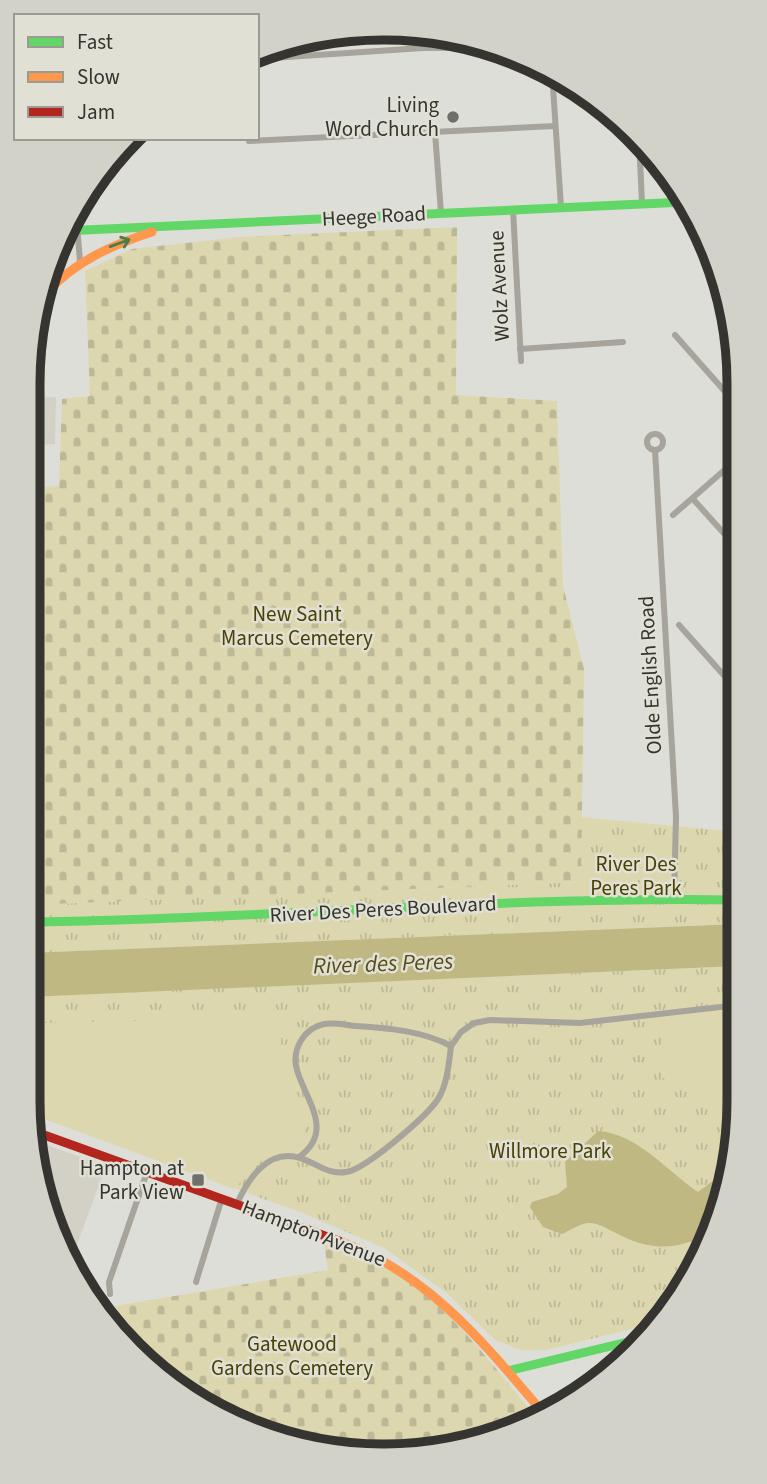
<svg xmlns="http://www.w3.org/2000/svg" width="767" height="1484" font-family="'Source Sans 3',sans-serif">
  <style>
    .built { fill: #d3d1c6 }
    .grass { fill: url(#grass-tufts) }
    .cemetery { fill: url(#cemetery-stones) }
    .pitch { fill: #dcd7ae }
    .water { fill: #bfb882 }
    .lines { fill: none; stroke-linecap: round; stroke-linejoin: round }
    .street { stroke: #a6a49b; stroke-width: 6 }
    .fast { stroke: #63d668; stroke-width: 9 }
    .slow { stroke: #ff974d; stroke-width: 9 }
    .jam { stroke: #b3261e; stroke-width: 9 }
    .oneway { stroke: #4a7d49 }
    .poi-dot { fill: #70706b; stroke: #e1e0d5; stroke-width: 2.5 }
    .labels { text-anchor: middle; stroke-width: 5; stroke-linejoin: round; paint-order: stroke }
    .poi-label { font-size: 21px; fill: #353430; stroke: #e1e0d5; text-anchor: end }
    .street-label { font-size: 21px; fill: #353430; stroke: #e1e0d5 }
    .park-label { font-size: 21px; fill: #494103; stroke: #e1e0d5 }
    .water-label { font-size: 23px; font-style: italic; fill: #554d14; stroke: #e1e0d5 }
    .rim { fill: none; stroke: #353430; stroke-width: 9 }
  </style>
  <defs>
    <pattern id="grass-tufts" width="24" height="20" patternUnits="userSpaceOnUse" patternTransform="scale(1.75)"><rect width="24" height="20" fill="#dcd7ae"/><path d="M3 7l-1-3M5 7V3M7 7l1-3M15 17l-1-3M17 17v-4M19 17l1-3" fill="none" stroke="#bdb996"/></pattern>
    <pattern id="cemetery-stones" width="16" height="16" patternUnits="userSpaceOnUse" patternTransform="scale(1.75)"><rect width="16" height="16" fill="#dcd7ae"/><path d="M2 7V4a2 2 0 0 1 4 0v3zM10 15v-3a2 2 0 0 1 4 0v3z" fill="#bdb996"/></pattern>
  </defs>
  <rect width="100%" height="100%" fill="#deded8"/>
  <g class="built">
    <path d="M 56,397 L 55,444 L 29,446 L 29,398 Z"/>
    <path d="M 42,1023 L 31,1117 L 28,1024 Z"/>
    <path d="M 35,1141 L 106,1166 L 71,1261 L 47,1215 Z"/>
  </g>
  <g class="grass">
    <path d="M 580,817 L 737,832 L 738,924 L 28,953 L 28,905 L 581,882 Z"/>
    <path d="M 738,966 L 738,1123 L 702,1258 L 652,1324 L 546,1350 L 520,1350 L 495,1340 L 448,1294 L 384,1248 L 305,1214 L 31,1114 L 44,996 Z"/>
  </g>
  <g class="cemetery">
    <path d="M 457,227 L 456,395 L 557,401 L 563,586 L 584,669 L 581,882 L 28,905 L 29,575 L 33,574 L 34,541 L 29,540 L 29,487 L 59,486 L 62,399 L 90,396 L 85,271 L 132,249 L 240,237 Z"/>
    <path d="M 324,1244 C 346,1252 368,1259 389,1270 C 450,1304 492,1366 537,1418 L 520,1429 L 407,1455 L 292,1444 L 186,1396 L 102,1317 L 97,1309 L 328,1270 Z"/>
  </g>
  <g class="pitch">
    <path d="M 738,1015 L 738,1110 L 661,1077 L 663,1022 Z"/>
    <path d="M 282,1018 C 282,1030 280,1045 282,1056 C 288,1091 321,1111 298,1147 L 263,1159 L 234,1189 L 31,1114 L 42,1023 Z"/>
  </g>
  <g class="water">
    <path d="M 738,924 L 738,966 L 28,997 L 28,953 Z"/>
    <path d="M 598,1131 C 637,1133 668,1172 698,1192 L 726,1171 L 709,1234 C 674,1251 649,1251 614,1232 C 606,1228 597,1222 588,1223 C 580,1224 570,1230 562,1234 L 543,1227 L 530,1207 L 532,1202 L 558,1194 L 567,1187 L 565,1162 Z"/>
  </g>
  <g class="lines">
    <g class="street">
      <path d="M 423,48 L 436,37"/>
      <path d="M 286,56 L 301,43"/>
      <path d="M 257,59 L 423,48 L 480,48"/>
      <path d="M 552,72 L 561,207"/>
      <path d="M 435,132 L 441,213"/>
      <path d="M 639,139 L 642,203"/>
      <path d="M 249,141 L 555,126"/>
      <path d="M 513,209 L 521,361"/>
      <path d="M 76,211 L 80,262"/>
      <path d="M 675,335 L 736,404"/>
      <path d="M 520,349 L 623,342"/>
      <circle cx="655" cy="442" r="8"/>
      <path d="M 655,450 L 676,817 L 674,898"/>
      <path d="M 693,499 L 737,548"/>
      <path d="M 673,515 L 736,460"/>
      <path d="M 679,625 L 737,690"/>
      <path d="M 299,1157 C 335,1131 306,1101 297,1070 C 291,1050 304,1028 324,1024 C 334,1022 346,1025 356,1026 C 388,1028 423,1031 451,1046 L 461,1032 L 474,1023 L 490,1020 L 580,1023 L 738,1005"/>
      <path d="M 237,1204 C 248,1178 269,1148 300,1158 C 317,1163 327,1175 346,1172 C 365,1170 427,1116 438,1099 C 447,1085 449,1063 451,1046"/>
      <path d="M 196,1282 L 222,1198"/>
      <path d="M 110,1294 L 109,1282 L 147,1172"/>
    </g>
    <g class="fast">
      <path d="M 63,231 L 685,202"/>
      <path d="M 28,922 C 265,919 501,896 738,900"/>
      <path d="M 508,1371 L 640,1339"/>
    </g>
    <g class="slow">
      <path d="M 47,292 C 76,261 112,245 152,232"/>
      <path d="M 339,1241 C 428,1273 485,1344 544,1414"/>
    </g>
    <path class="jam" d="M 33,1131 L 339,1241"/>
  </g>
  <defs><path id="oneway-shaft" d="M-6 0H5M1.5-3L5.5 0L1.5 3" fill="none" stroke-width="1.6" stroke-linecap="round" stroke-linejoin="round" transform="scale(1.75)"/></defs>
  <use class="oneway" href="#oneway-shaft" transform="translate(120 243) rotate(-20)"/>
  <g class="poi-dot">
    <circle cx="453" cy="117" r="7"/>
    <rect x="191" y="1173" width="14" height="14" rx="3.5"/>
  </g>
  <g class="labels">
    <g class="poi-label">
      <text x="439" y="112">Living<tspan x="439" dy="24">Word Church</tspan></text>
      <text x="184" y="1175">Hampton at<tspan x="184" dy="24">Park View</tspan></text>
    </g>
    <g class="street-label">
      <text transform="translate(374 216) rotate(-3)" y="7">Heege Road</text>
      <text transform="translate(499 286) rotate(-93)" y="7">Wolz Avenue</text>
      <text transform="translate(650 675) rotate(-93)" y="7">Olde English Road</text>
      <text transform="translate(383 909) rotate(-3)" y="7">River Des Peres Boulevard</text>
      <text transform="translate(314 1233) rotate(21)" y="7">Hampton Avenue</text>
    </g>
    <g class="park-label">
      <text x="297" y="621">New Saint<tspan x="297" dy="24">Marcus Cemetery</tspan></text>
      <text x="636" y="871">River Des<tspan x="636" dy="24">Peres Park</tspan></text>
      <text x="550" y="1158">Willmore Park</text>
      <text x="292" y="1351">Gatewood<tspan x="292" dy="24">Gardens Cemetery</tspan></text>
    </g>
    <g class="water-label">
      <text transform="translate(383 963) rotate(-2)" y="8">River des Peres</text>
    </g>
  </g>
  <path d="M0 0H767V1484H0ZM383 40H384A343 343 0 0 1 727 383V1101A343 343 0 0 1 384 1444H383A343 343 0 0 1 40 1101V383A343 343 0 0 1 383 40Z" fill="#d3d2c8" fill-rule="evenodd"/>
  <path class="rim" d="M383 40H384A343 343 0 0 1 727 383V1101A343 343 0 0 1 384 1444H383A343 343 0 0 1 40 1101V383A343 343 0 0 1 383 40Z"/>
  <rect x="14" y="14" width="245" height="126" fill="#e1e0d5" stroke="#9c9b93" stroke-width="2"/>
  <rect x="28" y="37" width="35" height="10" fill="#63d668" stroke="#9c9b93" stroke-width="2"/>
  <text x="77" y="49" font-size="21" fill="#353430">Fast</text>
  <rect x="28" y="72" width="35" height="10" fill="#ff974d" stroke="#9c9b93" stroke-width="2"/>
  <text x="77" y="84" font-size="21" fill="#353430">Slow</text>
  <rect x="28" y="107" width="35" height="10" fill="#b3261e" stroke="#9c9b93" stroke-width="2"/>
  <text x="77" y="119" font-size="21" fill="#353430">Jam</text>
</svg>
